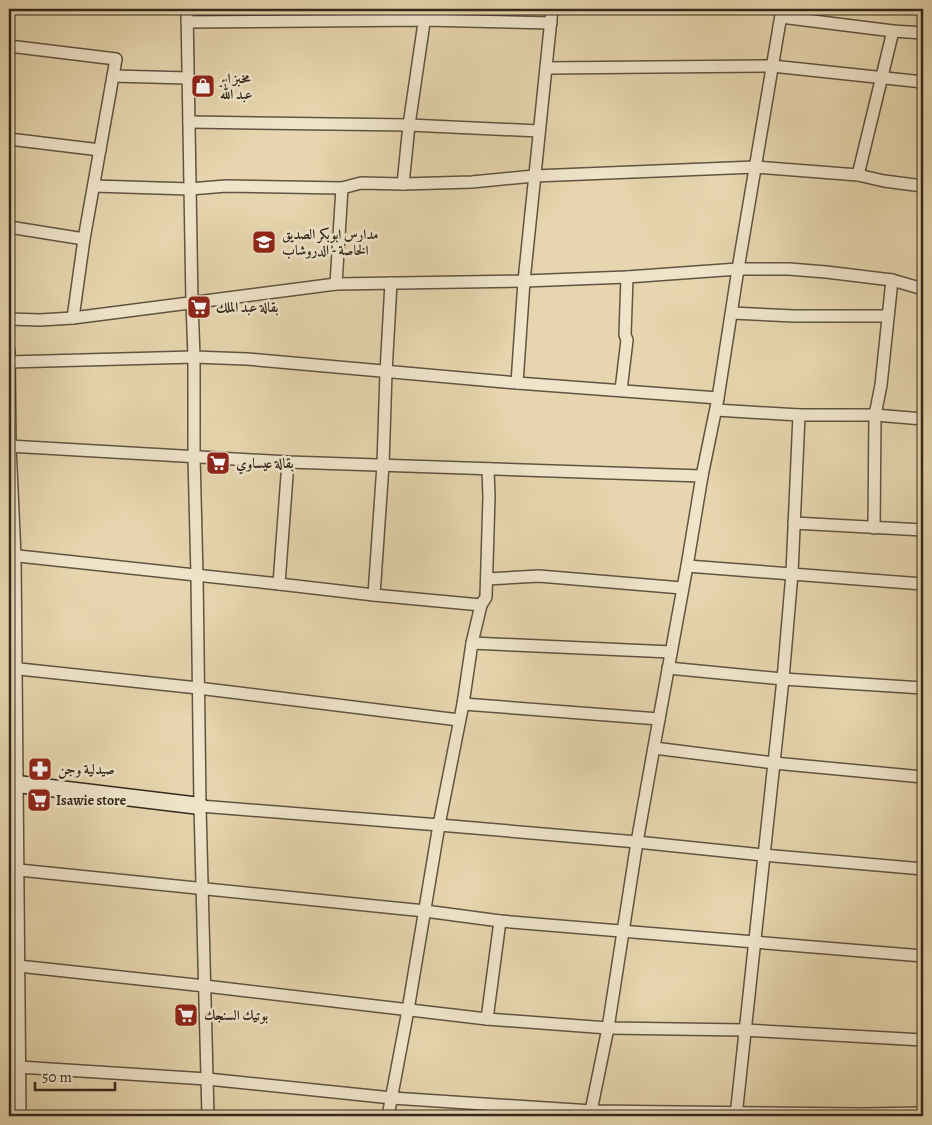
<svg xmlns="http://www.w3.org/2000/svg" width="932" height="1125" font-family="Alegreya,Amiri,serif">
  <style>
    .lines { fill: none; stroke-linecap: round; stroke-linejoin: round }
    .street-casing { stroke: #605441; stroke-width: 14 }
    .secondary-casing { stroke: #34291d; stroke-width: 19 }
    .street { stroke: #efe4ca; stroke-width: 11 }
    .secondary { stroke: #efe4ca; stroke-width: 16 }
    .labels { text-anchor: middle; stroke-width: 5; stroke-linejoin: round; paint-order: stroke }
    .poi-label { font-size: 14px; font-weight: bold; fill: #34291d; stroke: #efe4ca; text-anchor: start }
  </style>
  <rect width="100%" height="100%" fill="#e6d5ae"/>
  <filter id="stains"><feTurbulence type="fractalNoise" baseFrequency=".004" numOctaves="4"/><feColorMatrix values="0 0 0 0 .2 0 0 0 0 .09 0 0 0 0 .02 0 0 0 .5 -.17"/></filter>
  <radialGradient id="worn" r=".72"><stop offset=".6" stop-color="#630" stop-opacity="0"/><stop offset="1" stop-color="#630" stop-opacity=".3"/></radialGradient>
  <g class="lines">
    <g class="street-casing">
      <g id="street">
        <path d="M 187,9 L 192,303 L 194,357 L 194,456 L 197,576 L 200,806 L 208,1116"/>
        <path d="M 781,17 L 893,31 L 923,33"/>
        <path d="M 187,22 L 424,20 L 551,23"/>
        <path d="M 9,46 L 116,59 L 84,239 L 73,318"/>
        <path d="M 546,68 L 772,66 L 923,82"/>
        <path d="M 113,76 L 188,78"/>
        <path d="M 189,122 L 409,125 L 539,131"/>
        <path d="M 9,139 L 100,150"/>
        <path d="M 858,175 L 893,31"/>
        <path d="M 403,184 L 409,125 L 426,9"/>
        <path d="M 94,186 L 190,189 L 226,186 L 342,188 L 361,183 L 403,184 L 472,182 L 534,176 L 755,167 L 858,175 L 884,181 L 923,186"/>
        <path d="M 9,227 L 84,239"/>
        <path d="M 336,284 L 342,188"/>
        <path d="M 732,313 L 794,316 L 888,316"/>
        <path d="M 9,319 L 40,320 L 73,318 L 336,284 L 524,281 L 627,277 L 738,269 L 789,269 L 826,272 L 892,280 L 923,289"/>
        <path d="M 9,351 L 10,446 L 15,556 L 20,1116"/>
        <path d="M 9,362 L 194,357 L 247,359 L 517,383 L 718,398"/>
        <path d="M 517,383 L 524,281 L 552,9"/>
        <path d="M 621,390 L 627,340 L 625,335 L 627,277"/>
        <path d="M 716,410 L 799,415 L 875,415 L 923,419"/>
        <path d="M 9,446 L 288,462 L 702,476"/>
        <path d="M 794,523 L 923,530"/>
        <path d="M 874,528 L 875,415 L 881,385 L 892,280"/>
        <path d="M 9,555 L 279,584 L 374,595 L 481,605"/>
        <path d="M 687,566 L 923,584"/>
        <path d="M 487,579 L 539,576 L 682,588"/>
        <path d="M 279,584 L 288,462"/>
        <path d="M 374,595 L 383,465 L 386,372 L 391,283"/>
        <path d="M 472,643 L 671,652"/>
        <path d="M 10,668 L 198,688 L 459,720"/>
        <path d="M 668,668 L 783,679 L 923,688"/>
        <path d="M 463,704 L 659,719"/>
        <path d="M 654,748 L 774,763 L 923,777"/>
        <path d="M 200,806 L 439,825 L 637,842 L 763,855 L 923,869"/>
        <path d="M 9,869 L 425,911 L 500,921 L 923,956"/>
        <path d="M 9,965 L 205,986 L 487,1019 L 608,1028 L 744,1030 L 923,1040"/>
        <path d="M 487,1019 L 500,921"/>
        <path d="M 19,1067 L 207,1079 L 392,1098 L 592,1111 L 863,1114 L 923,1113"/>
        <path d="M 388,1116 L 408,1010 L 439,825 L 463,704 L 472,643 L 481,605 L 486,597 L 489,497 L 488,469"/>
        <path d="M 590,1116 L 608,1028 L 637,842 L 659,719 L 687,566 L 702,476 L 718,398 L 738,269 L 782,9"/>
        <path d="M 736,1116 L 783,679 L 792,573 L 799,415"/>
      </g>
    </g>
    <g class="secondary-casing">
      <path id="secondary" d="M 9,783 L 200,806"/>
    </g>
    <use href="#street" class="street"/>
    <use href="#secondary" class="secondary"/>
  </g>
  <defs>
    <g id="shop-square" transform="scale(1.25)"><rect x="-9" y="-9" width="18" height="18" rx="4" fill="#8f2418" stroke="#efe4ca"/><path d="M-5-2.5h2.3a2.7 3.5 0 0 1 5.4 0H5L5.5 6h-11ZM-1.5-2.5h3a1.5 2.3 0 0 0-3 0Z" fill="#fff"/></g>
    <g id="school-square" transform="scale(1.25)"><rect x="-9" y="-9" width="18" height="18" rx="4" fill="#8f2418" stroke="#efe4ca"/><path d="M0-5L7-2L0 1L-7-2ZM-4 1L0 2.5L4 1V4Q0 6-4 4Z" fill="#fff"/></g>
    <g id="supermarket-square" transform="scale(1.25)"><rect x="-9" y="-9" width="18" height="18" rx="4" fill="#8f2418" stroke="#efe4ca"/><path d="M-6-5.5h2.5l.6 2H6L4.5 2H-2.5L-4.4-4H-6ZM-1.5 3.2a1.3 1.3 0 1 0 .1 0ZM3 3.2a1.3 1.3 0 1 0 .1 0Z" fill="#fff"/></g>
    <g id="pharmacy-square" transform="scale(1.25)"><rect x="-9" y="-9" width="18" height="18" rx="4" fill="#8f2418" stroke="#efe4ca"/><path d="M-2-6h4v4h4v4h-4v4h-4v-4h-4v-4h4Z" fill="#fff"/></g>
  </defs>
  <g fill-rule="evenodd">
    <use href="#shop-square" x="203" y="86"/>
    <use href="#school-square" x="264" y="242"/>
    <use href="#supermarket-square" x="199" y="307"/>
    <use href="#supermarket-square" x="218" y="463"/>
    <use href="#pharmacy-square" x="40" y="769"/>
    <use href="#supermarket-square" x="39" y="800"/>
    <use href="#supermarket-square" x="186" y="1015"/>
  </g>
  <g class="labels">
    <g class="poi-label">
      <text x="220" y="83">مخبز ابو<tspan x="220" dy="16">عبد الله</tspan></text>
      <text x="282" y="239">مدارس ابوبكر الصديق<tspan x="282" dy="16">الخاصة - الدروشاب</tspan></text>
      <text x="216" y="312">بقالة عبد الملك</text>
      <text x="236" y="468">بقالة عيساوي</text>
      <text x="58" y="774">صيدلية وجن</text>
      <text x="56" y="805">Isawie store</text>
      <text x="204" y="1020">بوتيك السنجك</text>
    </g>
  </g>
  <rect width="932" height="1125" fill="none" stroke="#e6d5ae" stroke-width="30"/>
  <rect x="10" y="10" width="912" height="1105" fill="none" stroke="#34291d" stroke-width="2.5"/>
  <rect x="15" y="15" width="902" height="1095" fill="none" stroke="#34291d"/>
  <path d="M35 1082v8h80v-8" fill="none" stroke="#34291d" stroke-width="2.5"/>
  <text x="42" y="1082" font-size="15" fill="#34291d" stroke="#efe4ca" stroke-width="4" paint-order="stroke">50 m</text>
  <rect width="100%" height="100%" filter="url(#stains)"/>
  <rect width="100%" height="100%" fill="url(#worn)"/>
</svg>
